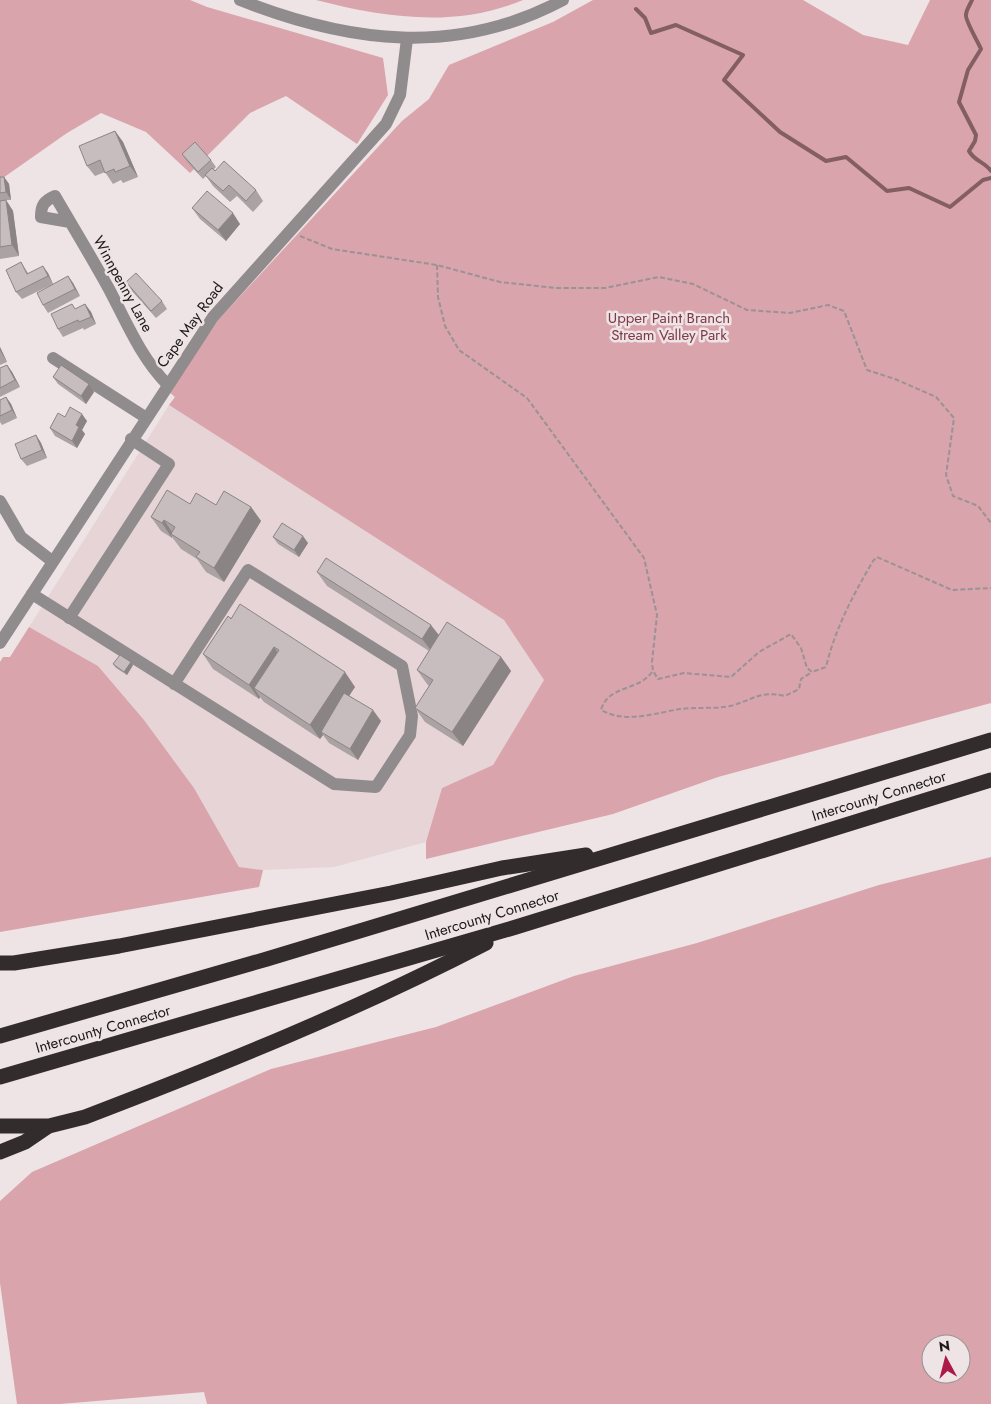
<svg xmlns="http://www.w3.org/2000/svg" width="991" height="1404" font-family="Jost,sans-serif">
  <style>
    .built { fill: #e7d4d7 }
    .green { fill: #d9a4ab; fill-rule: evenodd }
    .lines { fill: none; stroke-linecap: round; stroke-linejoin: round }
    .stream { stroke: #835e63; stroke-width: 4 }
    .path { stroke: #9a9294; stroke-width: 2; stroke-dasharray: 5 2.5; stroke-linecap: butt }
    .minor { stroke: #908c8d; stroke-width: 12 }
    .highway { stroke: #332c2c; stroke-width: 15 }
    .wall { fill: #aba3a3 }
    .shaded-wall { fill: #8b8485 }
    .building { fill: #c7bdbe; stroke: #8b8485 }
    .labels { text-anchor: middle; stroke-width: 5; stroke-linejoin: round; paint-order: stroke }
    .street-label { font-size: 15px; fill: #1b1818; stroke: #eee3e5 }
    .park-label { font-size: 15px; fill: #7e3a48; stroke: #eee3e5 }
  </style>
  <rect width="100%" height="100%" fill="#eee3e5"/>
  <path class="built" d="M 169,405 L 504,620 L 544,680 L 493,765 L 442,788 L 426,842 L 334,867 L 263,870 L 239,867 L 194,788 L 144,720 L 98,666 L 29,627 Z"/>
  <g class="green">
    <path d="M 0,0 L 190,0 L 207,7 L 383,58 L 388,95 L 357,144 L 286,96 L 250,113 L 190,173 L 146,132 L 101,113 L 67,133 L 0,180 Z"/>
    <path d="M 316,0 L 523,0 C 455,28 386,18 316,0 Z"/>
    <path d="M 593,0 L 803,0 L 863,35 L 908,45 L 930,0 L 991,0 L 991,703 L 718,777 L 613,814 L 426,859 L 426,842 L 442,788 L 493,765 L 544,680 L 504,620 L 169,405 L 175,397 L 169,392 L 219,319 L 402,121 L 429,99 L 449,65 L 553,22 Z"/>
    <path d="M 29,627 L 98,666 L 144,720 L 194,788 L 239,867 L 263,870 L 259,887 L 0,932 L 0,662 L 3,657 L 10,657 Z"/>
    <path d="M 991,857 L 991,1404 L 207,1404 L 204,1392 L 60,1404 L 17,1404 L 0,1283 L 0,1201 L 32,1172 L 271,1069 L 436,1027 L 574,976 L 697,943 L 879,885 ZM 931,1344 L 961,1344 L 961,1374 L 931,1374 Z"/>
  </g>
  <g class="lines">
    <g class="stream">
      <path d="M 972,0 C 970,5 966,10 966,15 C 965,20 978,42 981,49 L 968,70 L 959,102 L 976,135 L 975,141 L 969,151 C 974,161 985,162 991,171"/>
      <path d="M 636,9 L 645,18 L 651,33 L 676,25 L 743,55 L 724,80 L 780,132 L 826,161 L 846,157 L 887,191 L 909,188 L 950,207 L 983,180 L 991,178"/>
    </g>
    <g class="path">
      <path d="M 300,236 L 332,249 L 437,265 L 500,282 L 556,288 L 605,288 L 659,277 L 693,284 L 747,310 L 790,313 L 828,305 L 844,311 L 867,370 L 895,379 L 936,397 L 954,418 L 946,475 L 953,496 L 978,506 L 991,523"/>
      <path d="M 437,265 L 438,297 L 445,326 L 459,350 L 527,398 L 644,558 L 657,615 L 652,662 L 653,671 L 658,679 L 684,673 L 731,677 L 759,652 L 791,634 L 801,648 L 807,668 L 812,672 L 826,667 C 835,629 853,595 873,561 L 877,557 L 952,590 L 991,588"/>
      <path d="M 652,672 C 639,691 608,685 601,710 C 626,724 655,713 680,709 C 696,707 714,709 730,706 C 754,700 759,690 785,696 L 799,689 L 801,679 L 812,672"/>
    </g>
    <g class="minor">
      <path d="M 240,0 C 349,43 456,57 563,0"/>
      <path d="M 70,222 L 41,217 C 41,205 44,201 55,196 C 73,227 92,258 109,289 C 126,321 141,358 167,384"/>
      <path d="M 53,358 L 145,417"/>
      <path d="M 0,501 L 21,537 L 52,561"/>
      <path d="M 32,594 L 334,784 L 376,787 L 410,735 L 412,716 L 402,666 L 248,570 L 174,684"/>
      <path d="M 69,618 L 169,464 L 131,439"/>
      <path d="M 0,643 L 213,317 L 386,124 L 400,95 L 407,39"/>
    </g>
    <g class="highway">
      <path d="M 0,963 L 14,963 L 119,946 L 391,893 L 502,868 L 586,855"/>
      <path d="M 0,1036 L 267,959 L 991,740"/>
      <path d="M 0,1077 L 516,927 L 991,780"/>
      <path d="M 0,1126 L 49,1126 L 85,1117 C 221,1065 357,1010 486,943"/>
      <path d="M 0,1152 L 25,1142 L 47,1127"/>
    </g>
  </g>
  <g class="wall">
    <path d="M 115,131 L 123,142 L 138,177 L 123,183 L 121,180 L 113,184 L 105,172 L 95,176 L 87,166 Z"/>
    <path d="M 182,154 L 211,160 L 216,167 L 214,169 L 215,171 L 256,190 L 263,201 L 253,212 L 237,196 L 230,202 L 213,186 L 206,176 L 203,179 L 187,162 Z"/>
    <path d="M 0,177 L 4,177 L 9,184 L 11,200 L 6,200 L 13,211 L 19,256 L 0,259 Z"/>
    <path d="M 192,208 L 240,224 L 226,241 L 200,219 Z"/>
    <path d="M 21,262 L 28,273 L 48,273 L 53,284 L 22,299 L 16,292 Z"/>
    <path d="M 68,276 L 73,283 L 80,296 L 48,313 L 43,305 Z"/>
    <path d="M 126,282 L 162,301 L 167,309 L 156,318 L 131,290 Z"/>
    <path d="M 85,304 L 91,312 L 96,324 L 84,330 L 83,328 L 63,337 L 58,329 L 76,309 Z"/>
    <path d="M 0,347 L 7,362 L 0,365 Z"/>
    <path d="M 7,365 L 12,372 L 20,387 L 0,397 L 0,368 Z"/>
    <path d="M 53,377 L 89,384 L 94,392 L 86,404 L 58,384 Z"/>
    <path d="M 6,397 L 11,404 L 17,418 L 2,425 L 0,422 L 0,400 Z"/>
    <path d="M 65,417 L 87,421 L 82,430 L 85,434 L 77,448 L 55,436 L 50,428 Z"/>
    <path d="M 36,435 L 41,443 L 47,458 L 27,466 L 21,459 Z"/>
    <path d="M 190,504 L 251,507 L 261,521 L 224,582 L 206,572 L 197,559 L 181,549 L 172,537 L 172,538 L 161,531 L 151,517 Z"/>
    <path d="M 273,537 L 308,543 L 299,557 L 278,544 Z"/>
    <path d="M 317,572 L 439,635 L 501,657 L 511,671 L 463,746 L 425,722 L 415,708 L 429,686 L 427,684 L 417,670 L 429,651 L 327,586 Z"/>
    <path d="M 228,616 L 355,687 L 349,695 L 381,721 L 358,760 L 329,743 L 323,735 L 320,739 L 264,702 L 260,697 L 259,699 L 213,669 L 203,654 Z"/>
    <path d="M 131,662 L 133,665 L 127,675 L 116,668 L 113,664 Z"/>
  </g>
  <g class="shaded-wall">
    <path d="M 115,131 L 123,142 L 138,177 L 130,166 Z"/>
    <path d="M 4,177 L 9,184 L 11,200 L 6,192 Z"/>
    <path d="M 6,200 L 13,211 L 19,256 L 12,245 Z"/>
    <path d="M 233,213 L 240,224 L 226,241 L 218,230 Z"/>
    <path d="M 43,266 L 48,273 L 53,284 L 48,276 Z"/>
    <path d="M 68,276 L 73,283 L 80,296 L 75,289 Z"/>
    <path d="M 85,304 L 91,312 L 96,324 L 91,317 Z"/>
    <path d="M 0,347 L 7,362 L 2,354 L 0,350 Z"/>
    <path d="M 7,365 L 12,372 L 20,387 L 15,380 Z"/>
    <path d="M 89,384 L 94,392 L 86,404 L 81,396 Z"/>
    <path d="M 6,397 L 11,404 L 17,418 L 12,410 Z"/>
    <path d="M 82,414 L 87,421 L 82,430 L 85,434 L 77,448 L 72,441 L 76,425 Z"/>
    <path d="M 36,435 L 41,443 L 47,458 L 42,450 Z"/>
    <path d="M 251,507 L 261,521 L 224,582 L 214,568 Z"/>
    <path d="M 164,520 L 174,535 L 171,534 L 172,537 L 172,538 L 162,523 Z"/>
    <path d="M 303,536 L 308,543 L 299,557 L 294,550 Z"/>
    <path d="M 431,625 L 442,639 L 433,653 L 422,639 Z"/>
    <path d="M 274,647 L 284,662 L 254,688 L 260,697 L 259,699 L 249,685 Z"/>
    <path d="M 501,657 L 511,671 L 463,746 L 452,732 Z"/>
    <path d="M 131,662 L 133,665 L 127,675 L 124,672 Z"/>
    <path d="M 345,672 L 355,687 L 324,734 L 321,732 L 323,735 L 320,739 L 310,725 Z"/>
    <path d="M 373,710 L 381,721 L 358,760 L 350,749 Z"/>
  </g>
  <g class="building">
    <path d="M 115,131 L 130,166 L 115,172 L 114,169 L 105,173 L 100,160 L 87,166 L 79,146 Z"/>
    <path d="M 195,142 L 211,160 L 198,172 L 182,154 Z"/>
    <path d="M 224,161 L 256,190 L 246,201 L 229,185 L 223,191 L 205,175 L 212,168 L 215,171 Z"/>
    <path d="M 0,177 L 4,177 L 6,192 L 0,193 Z"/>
    <path d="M 207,191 L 233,213 L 218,230 L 192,208 Z"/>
    <path d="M 6,200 L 12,245 L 0,247 L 0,201 Z"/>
    <path d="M 21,262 L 27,274 L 43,266 L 48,276 L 16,292 L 6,270 Z"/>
    <path d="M 136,273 L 162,301 L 151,311 L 126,282 Z"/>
    <path d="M 68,276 L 75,289 L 43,305 L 37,293 Z"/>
    <path d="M 72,304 L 75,309 L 85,304 L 91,317 L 79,322 L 78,320 L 58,329 L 51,314 Z"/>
    <path d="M 7,365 L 15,380 L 0,388 L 0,368 Z"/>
    <path d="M 61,365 L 89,384 L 81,396 L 53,377 Z"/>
    <path d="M 6,397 L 12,410 L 0,416 L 0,400 Z"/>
    <path d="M 70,407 L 82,414 L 76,425 L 79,427 L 72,441 L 50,428 L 58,413 L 65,417 Z"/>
    <path d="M 36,435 L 42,450 L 21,459 L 15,444 Z"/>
    <path d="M 167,490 L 190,504 L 196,493 L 216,505 L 224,491 L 251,507 L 214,568 L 196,557 L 200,552 L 171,534 L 175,527 L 164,520 L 162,523 L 151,517 Z"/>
    <path d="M 282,523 L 303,536 L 294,550 L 273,537 Z"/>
    <path d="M 326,558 L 431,625 L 422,639 L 317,572 Z"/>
    <path d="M 240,604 L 345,672 L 310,725 L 254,688 L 279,650 L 274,647 L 249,685 L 203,654 L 228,616 L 231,619 Z"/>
    <path d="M 447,622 L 501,657 L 452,732 L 415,708 L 433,680 L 417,670 Z"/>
    <path d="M 120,655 L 131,662 L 124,672 L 113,664 Z"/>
    <path d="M 344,693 L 373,710 L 350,749 L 321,732 Z"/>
  </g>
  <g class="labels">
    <g class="street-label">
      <text transform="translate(123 284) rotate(61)" y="5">Winnpenny Lane</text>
      <text transform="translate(190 325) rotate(-54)" y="5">Cape May Road</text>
      <text transform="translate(879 796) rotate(-17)" y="5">Intercounty Connector</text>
      <text transform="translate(492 915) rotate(-17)" y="5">Intercounty Connector</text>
      <text transform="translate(103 1029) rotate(-16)" y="5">Intercounty Connector</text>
    </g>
    <g class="park-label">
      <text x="669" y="323">Upper Paint Branch<tspan x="669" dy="17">Stream Valley Park</tspan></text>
    </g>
  </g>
  <g transform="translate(946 1359) rotate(353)"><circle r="24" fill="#eee3e5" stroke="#9a9293"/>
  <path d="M0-4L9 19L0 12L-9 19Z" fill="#ac1848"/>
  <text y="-8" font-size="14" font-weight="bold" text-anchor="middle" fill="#1b1818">N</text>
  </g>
</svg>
